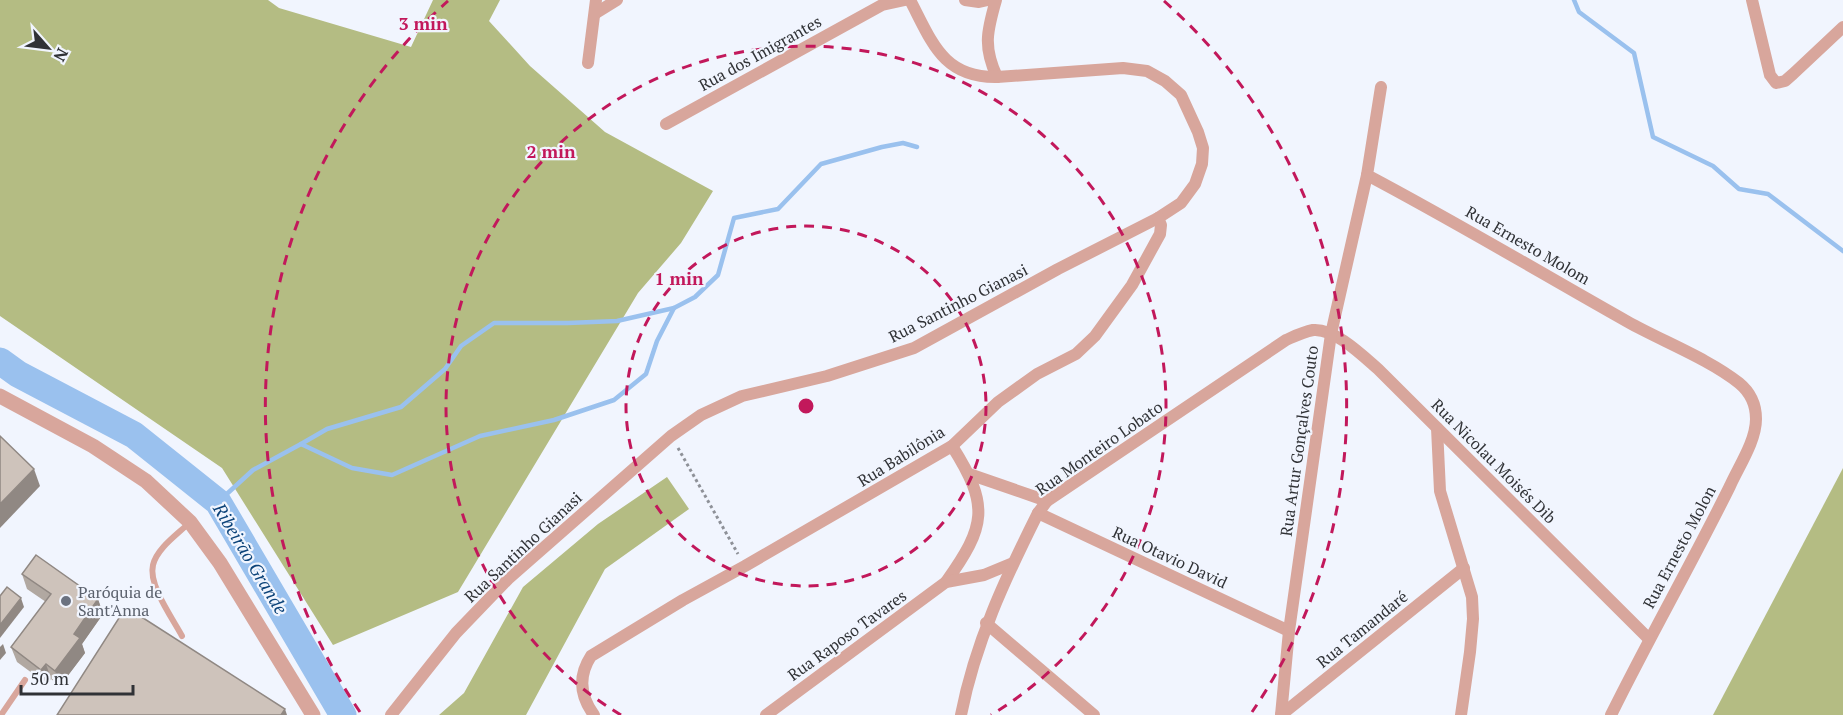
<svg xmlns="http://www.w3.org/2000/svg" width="1843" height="715" font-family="'PT Serif',serif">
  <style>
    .forest { fill: #b4bc83 }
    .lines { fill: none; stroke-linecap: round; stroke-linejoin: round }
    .stream { stroke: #9ac1ee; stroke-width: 4.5 }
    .river { stroke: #9ac1ee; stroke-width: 27 }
    .path { stroke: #8e9198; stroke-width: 3; stroke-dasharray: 3 3; stroke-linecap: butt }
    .service { stroke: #d8a69c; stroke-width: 6 }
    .minor { stroke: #d8a69c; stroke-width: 12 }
    .tertiary { stroke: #d8a69c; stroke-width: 15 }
    .wall { fill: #b1a8a1 }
    .shaded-wall { fill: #908883 }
    .building { fill: #cec3bb; stroke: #908883; stroke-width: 1.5 }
    .ring { fill: none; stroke: #c2185b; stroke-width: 3; stroke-dasharray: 10 8 }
    .worship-dot { fill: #6b7280; stroke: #f1f5fe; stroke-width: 2 }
    .labels { text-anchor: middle; stroke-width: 4.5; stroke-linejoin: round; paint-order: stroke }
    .street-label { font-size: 16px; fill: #303236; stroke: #f1f5fe }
    .worship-label { font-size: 16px; fill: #5b616d; stroke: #f1f5fe; text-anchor: start }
    .water-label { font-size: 18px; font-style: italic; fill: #0c4379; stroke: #f1f5fe }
    .centre { fill: #c2185b; stroke: #f1f5fe; stroke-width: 3 }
    .ring-label { font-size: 18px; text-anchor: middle; font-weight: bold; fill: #c2185b; stroke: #f1f5fe; stroke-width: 4.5; stroke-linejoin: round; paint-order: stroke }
  </style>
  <rect width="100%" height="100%" fill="#f1f5fe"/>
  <g class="forest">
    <path d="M 0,0 L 268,0 L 279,8 L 411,47 L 433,0 L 500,0 L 489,21 L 530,66 L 605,132 L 713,191 L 681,243 L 638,293 L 458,592 L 333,645 L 222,468 L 0,316 Z"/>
    <path d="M 1843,468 L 1843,715 L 1713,715 Z"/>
    <path d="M 667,477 L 689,509 L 605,569 L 526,715 L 439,715 L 464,693 L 523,587 L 598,524 Z"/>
  </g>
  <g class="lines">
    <g class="stream">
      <path d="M 1574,0 L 1579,12 L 1634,53 L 1653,137 L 1713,166 L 1739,189 L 1768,194 L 1843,251"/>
      <path d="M 301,444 L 327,429 L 401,407 L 445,369 L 461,346 L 494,323 L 568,323 L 617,321 L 674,308"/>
      <path d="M 218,502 L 253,470 L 301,444 L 352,468 L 392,475 L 480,436 L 554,420 L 614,400 L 646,374 L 657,341 L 674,308 L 695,297 L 718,275 L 734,218 L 778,209 L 821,164 L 882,147 L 903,143 L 917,147"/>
    </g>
    <path class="river" d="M 0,361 L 18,374 L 134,435 L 218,502 L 343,715"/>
    <path class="path" d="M 678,448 L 738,554"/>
    <g class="service">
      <path d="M 182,636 C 173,619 148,585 153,565 C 157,548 178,534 189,523"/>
      <path d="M 1,715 L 25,680"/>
    </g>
    <g class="minor">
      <path d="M 965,0 L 979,2 L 988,0"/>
      <path d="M 996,0 C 987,31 983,47 997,77"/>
      <path d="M 1752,0 L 1770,75 L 1776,83 L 1785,81 L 1793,74 L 1843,27"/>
      <path d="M 596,13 L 617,0"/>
      <path d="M 588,63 L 596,0"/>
      <path d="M 1381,87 L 1367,175 C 1456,222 1541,273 1628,322 C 1662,341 1709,359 1739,383 C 1750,392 1756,405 1756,419 C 1756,441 1739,466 1730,486 C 1692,563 1649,638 1611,715"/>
      <path d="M 666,124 L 882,5 L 905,0"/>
      <path d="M 1437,428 L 1440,491 L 1472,597 L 1473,619 L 1470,652 L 1461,715"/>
      <path d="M 969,474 L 1047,501"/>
      <path d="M 1038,513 L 1289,631"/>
      <path d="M 946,582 C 986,526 990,506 952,446"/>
      <path d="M 986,623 L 1094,715"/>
      <path d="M 391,715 L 456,633 L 508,579 L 671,436 L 701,415 L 742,396 L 827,376 L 914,348 L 1058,269 L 1158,218 L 1181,203 L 1195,184 L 1202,164 L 1203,148 L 1198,132 L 1181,95 L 1165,81 L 1147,71 L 1123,68 L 997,77 C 943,78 932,42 910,0"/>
      <path d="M 594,715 C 580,696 578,676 591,656 L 683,600 L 745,566 L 952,446 L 998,402 L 1037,374 L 1076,354 L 1095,336 L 1132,285 L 1160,234 L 1161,225 L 1158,218"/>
      <path d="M 766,715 L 946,582 L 984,575 L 1013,563"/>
      <path d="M 961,715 C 975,643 1005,579 1038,513 L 1047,501 L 1286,340 C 1295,336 1303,332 1313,330 C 1335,328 1363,356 1378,369 L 1649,639"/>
      <path d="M 1281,715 L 1289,631 L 1331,334 L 1367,175"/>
      <path d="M 1281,715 L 1464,568"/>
    </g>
    <path class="tertiary" d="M 0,396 L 93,446 L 146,481 L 190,522 L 220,563 L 313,715"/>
  </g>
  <path class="wall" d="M 22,574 L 98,599 L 103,614 L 82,644 L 85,653 L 60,686 L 51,679 L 47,684 L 17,662 L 11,647 L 46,602 L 27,589 Z"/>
  <g class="shaded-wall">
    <path d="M 34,469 L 40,486 L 0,528 L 0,504 Z"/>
    <path d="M 21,598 L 24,607 L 0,638 L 0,625 Z"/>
    <path d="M 98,599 L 103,614 L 82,644 L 85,653 L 60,686 L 55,671 L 74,634 Z"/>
    <path d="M 3,644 L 6,653 L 0,660 L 0,647 Z"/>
    <path d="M 46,664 L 51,679 L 47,684 L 41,670 Z"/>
    <path d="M 285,709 L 287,715 L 281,715 Z"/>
  </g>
  <g class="building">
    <path d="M 0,436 L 34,469 L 0,504 Z"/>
    <path d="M 36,555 L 98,599 L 74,634 L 80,638 L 55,671 L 46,664 L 41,670 L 11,647 L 51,594 L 22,574 Z"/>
    <path d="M 7,587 L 21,598 L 0,625 L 0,596 Z"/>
    <path d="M 126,607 L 285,709 L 281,715 L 57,715 Z"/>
  </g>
  <g class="ring">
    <circle cx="806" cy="406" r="180"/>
    <path d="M621 715A360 360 0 1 1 991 715"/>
    <path d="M360 712A541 541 0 0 1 448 1M1164 1A541 541 0 0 1 1252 712"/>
  </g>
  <circle class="worship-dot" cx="66" cy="601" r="6"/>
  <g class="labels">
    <g class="street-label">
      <text transform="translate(760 53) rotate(-29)" y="6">Rua dos Imigrantes</text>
      <text transform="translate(1528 245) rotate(30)" y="6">Rua Ernesto Molom</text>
      <text transform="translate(958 303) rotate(-27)" y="6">Rua Santinho Gianasi</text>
      <text transform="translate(1299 441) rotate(-82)" y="6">Rua Artur Gonçalves Couto</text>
      <text transform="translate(1099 448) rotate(-35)" y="6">Rua Monteiro Lobato</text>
      <text transform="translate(901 456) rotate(-32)" y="6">Rua Babilônia</text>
      <text transform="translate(1494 461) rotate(45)" y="6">Rua Nicolau Moisés Dib</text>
      <text transform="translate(523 547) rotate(-43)" y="6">Rua Santinho Gianasi</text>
      <text transform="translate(1679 547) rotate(-62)" y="6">Rua Ernesto Molon</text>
      <text transform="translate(1170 557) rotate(25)" y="6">Rua Otavio David</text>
      <text transform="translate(1362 629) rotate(-39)" y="6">Rua Tamandaré</text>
      <text transform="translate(847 635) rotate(-36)" y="6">Rua Raposo Tavares</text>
    </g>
    <g class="worship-label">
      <text x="78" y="598">Paróquia de<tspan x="78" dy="18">Sant'Anna</tspan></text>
    </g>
    <g class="water-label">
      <text transform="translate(250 559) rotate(59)" y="6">Ribeirão Grande</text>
    </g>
  </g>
  <circle cx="806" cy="406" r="9" class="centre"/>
  <g class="ring-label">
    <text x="423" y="30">3 min</text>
    <text x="551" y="158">2 min</text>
    <text x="679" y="285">1 min</text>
  </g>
  <g transform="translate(48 48) rotate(118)" stroke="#f1f5fe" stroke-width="4.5" paint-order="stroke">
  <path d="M0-4.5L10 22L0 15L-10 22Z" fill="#303236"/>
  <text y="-9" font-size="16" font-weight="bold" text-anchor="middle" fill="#303236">N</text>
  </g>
  <path d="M21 685v9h112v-9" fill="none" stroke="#303236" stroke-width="3"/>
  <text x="30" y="685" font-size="18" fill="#303236" stroke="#f1f5fe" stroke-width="4.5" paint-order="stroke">50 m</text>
</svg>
